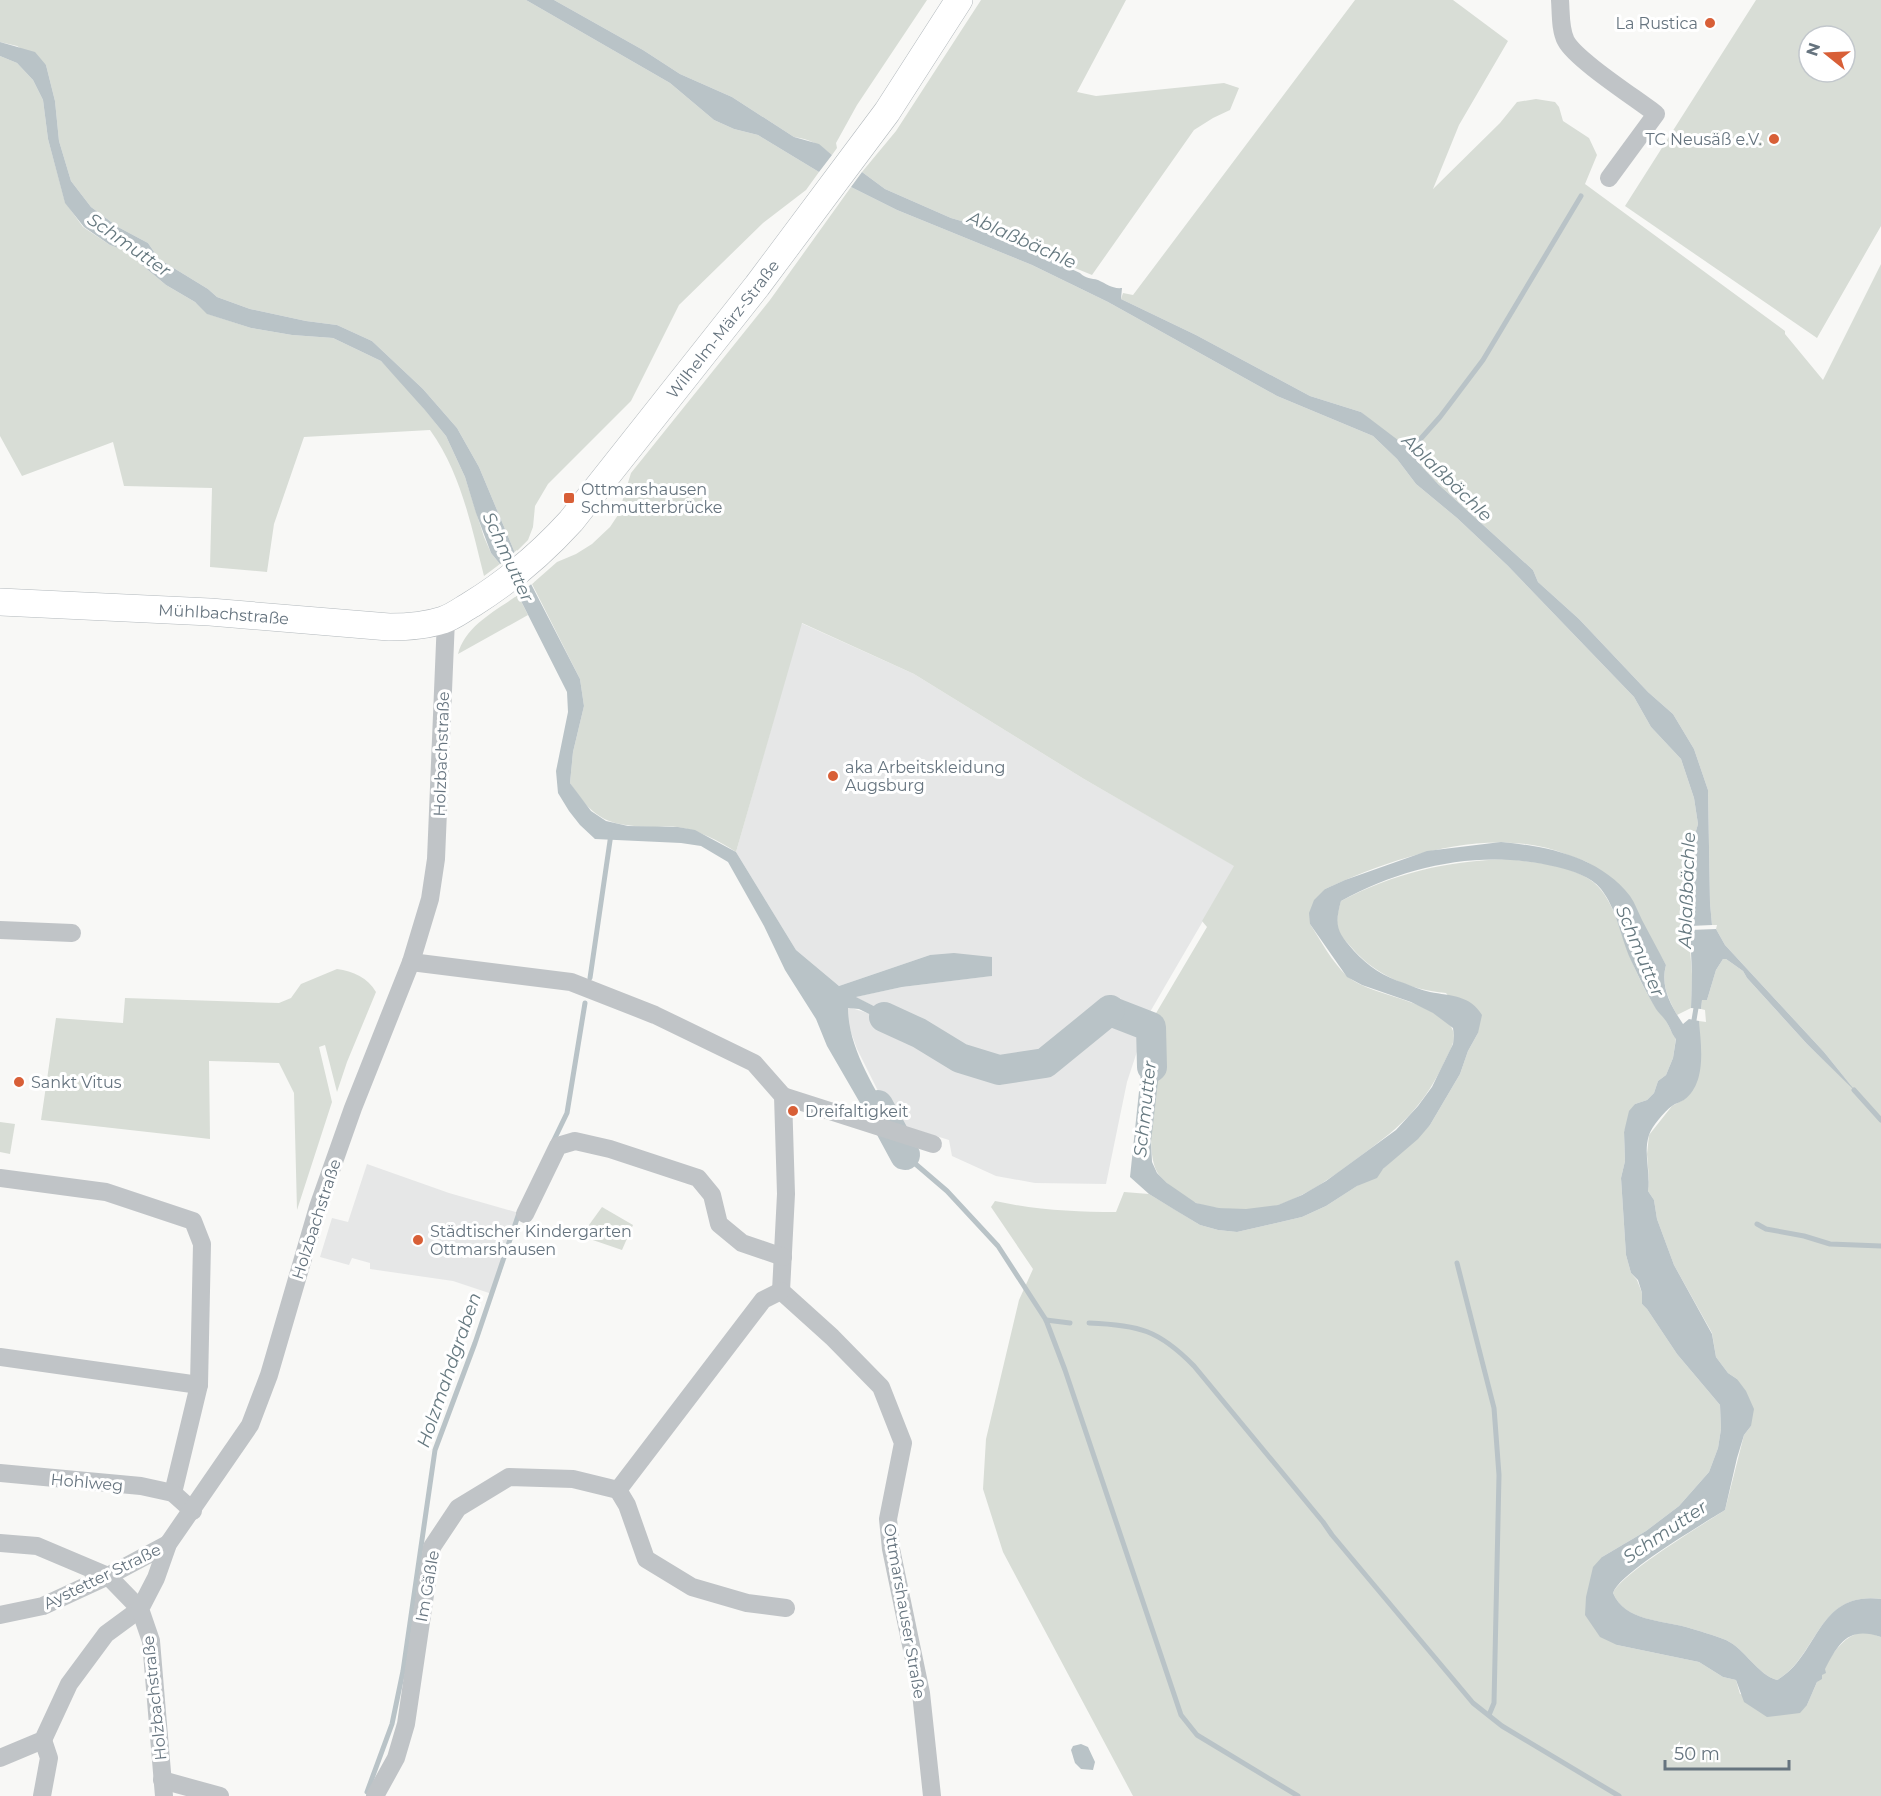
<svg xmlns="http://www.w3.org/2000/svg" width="1881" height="1796" font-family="Montserrat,sans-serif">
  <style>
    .built { fill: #e6e7e7 }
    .green { fill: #d8ddd6; fill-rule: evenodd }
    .water { fill: #b9c3c7 }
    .pier { fill: #f8f8f6 }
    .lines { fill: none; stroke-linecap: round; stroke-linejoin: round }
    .stream { stroke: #b9c3c7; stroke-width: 5 }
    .river { stroke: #b9c3c7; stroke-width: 30 }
    .secondary-casing { stroke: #b2b8bc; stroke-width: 28 }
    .street { stroke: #c0c4c7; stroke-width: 18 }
    .secondary { stroke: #fff; stroke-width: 27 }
    .poi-dot { fill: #d85f37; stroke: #fff; stroke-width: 2 }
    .labels { text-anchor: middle; stroke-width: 6; stroke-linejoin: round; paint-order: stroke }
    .poi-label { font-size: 16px; fill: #66747f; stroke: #fff; text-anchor: start }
    .street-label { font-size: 16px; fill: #66747f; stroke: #fff }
    .water-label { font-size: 18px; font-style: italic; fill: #667980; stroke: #fff }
  </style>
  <rect width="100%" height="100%" fill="#f8f8f6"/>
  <g class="built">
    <path d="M 801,623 L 914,674 L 1084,779 L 1235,866 L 1150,1012 L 1127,1082 L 1106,1184 L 1035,1183 L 996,1176 L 952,1156 L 949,1140 L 894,1123 L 857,1049 L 848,1024 L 848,1007 L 923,1030 L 855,997 L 902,987 L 991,976 L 930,955 L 839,986 L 796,950 L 736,852 Z"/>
    <path d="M 367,1164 L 449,1193 L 519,1213 L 492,1294 L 453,1281 L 370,1269 L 370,1263 L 352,1258 L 349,1265 L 320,1257 L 332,1218 L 348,1222 Z"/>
  </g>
  <g class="green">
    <path d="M 0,0 L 526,0 L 670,83 L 714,120 L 734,129 L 758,135 L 819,172 L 806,190 L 763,223 L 679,305 L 631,401 L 548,484 L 535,506 L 533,527 L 528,540 L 515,553 L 479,467 L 457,428 L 423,389 L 372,341 L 337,325 L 306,321 L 250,309 L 217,297 L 208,289 L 159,259 L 148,243 L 118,227 L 91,207 L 71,181 L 59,141 L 55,101 L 46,65 L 17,46 L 0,42 Z"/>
    <path d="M 554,0 L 927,0 L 857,105 L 836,143 L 837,148 L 832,155 C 820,145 810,139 794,137 L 732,97 L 680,74 L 643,50 Z"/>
    <path d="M 981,0 L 1126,0 L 1077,92 L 1096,96 L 1224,83 L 1239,88 L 1230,110 L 1213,118 L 1194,130 L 1092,275 L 1053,259 L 1049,260 L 982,227 L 951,218 L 885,189 L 862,172 L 896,131 Z"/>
    <path d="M 1355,0 L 1453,0 L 1508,41 L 1459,125 L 1433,189 L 1500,123 L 1517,102 L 1536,99 L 1555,102 L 1559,107 L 1563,121 L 1589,138 L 1597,155 L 1585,184 L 1785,331 L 1785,334 L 1823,380 L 1881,264 L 1881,1599 C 1817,1591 1818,1657 1777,1680 C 1758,1675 1745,1649 1726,1640 C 1714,1635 1699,1631 1686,1627 C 1660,1620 1625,1621 1613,1593 C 1620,1574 1704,1524 1725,1510 L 1744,1435 L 1751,1426 L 1737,1379 L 1728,1373 L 1716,1357 L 1712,1333 L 1674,1265 L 1657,1219 L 1654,1200 L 1648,1191 L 1649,1180 L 1647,1154 L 1649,1135 L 1672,1106 L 1685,1099 L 1700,1069 L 1699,1021 L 1706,1022 L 1705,1010 L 1701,1009 L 1702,999 L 1707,1000 L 1716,970 L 1723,959 L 1726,959 L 1743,971 L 1747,978 L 1807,1044 L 1852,1087 L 1824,1052 L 1725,945 L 1716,929 L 1717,925 L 1712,925 L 1710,903 L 1708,790 L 1694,749 L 1673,714 L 1648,692 L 1579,619 L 1538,582 L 1533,570 L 1438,484 L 1416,460 L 1361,412 L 1310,396 L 1196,335 L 1121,299 L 1123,293 L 1133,295 Z"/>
    <path d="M 1756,0 L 1881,0 L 1881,226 L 1817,338 L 1625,206 ZM 1809,36 L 1845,36 L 1845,72 L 1809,72 Z"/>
    <path d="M 0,56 L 17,63 L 33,80 L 43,100 L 48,139 L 65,202 L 83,227 L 110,245 L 137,255 L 142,265 L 166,285 L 195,302 L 208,314 L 251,328 L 292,335 L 333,338 L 381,361 L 413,395 L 446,436 L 465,477 L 484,537 L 491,553 L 500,564 L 484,576 C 471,525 461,473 430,430 L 304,437 L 274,524 L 267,572 L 210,567 L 212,488 L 124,486 L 113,442 L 22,476 L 0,436 Z"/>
    <path d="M 851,187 L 897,210 L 1032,265 L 1108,302 L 1277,396 L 1373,436 L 1397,459 L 1416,484 L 1457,518 L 1508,566 L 1634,697 L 1651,727 L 1681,759 L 1694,798 L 1698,824 L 1692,845 L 1693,865 C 1681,881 1691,952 1692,974 C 1692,985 1691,996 1691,1008 L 1677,1015 C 1668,998 1661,984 1666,965 C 1651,938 1632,915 1613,891 C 1607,883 1601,873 1593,866 C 1587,861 1576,858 1568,855 C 1492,824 1397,856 1325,889 L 1310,924 C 1321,941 1332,962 1347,976 C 1368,996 1444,1002 1453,1031 C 1457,1042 1447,1055 1443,1065 C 1420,1112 1396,1130 1355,1160 C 1332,1177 1309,1194 1281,1204 C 1261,1212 1216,1211 1196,1203 C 1183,1198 1169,1186 1160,1176 C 1143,1158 1155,1090 1158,1065 C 1160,1057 1163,1047 1163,1038 C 1162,1034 1160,1029 1159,1025 L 1152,1020 L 1207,927 L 1202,921 L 1234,866 L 1084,779 L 914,674 L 802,623 L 736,852 C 719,841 697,829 677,827 C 669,826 661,827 654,827 C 610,826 594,821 570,783 L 573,752 L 584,706 L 580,679 L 532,584 L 557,562 L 576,554 L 592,544 L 610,527 L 618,515 L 631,473 L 770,300 Z"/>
    <path d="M 518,595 L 528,615 L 458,654 C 465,626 495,611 518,595 Z"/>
    <path d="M 1507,859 C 1532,862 1561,864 1584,876 C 1612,890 1618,927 1629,954 C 1636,972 1645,992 1656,1008 C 1659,1013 1665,1017 1667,1023 C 1671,1029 1671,1033 1676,1038 L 1673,1058 L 1666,1075 L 1658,1081 L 1654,1093 L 1647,1100 L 1635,1104 L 1624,1132 L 1625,1161 L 1621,1178 L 1626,1255 L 1631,1273 L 1637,1280 L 1642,1293 L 1642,1304 L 1647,1309 L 1677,1354 L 1720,1405 L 1721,1429 L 1718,1448 L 1709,1472 L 1679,1506 L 1646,1531 L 1602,1557 L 1617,1645 L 1699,1662 L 1723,1677 L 1736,1680 L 1740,1694 L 1807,1705 C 1818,1681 1836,1631 1867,1632 C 1871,1633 1877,1636 1881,1637 L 1881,1796 L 1133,1796 L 1003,1552 L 983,1489 L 986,1439 L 1019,1300 L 1033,1269 L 991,1207 L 995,1201 C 1036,1210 1075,1212 1116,1212 L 1124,1192 L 1149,1194 L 1200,1225 L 1218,1230 L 1237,1232 L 1302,1217 L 1326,1206 L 1383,1169 L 1430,1125 L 1460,1074 L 1468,1051 L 1478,1033 L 1446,993 C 1410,990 1375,975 1352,948 C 1348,943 1342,938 1339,933 C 1335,924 1338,910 1341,901 C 1394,873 1447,861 1507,859 Z"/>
    <path d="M 337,969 C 353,971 368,978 376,992 L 347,1062 L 337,1092 L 325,1045 L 319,1047 L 332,1102 L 297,1210 L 294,1093 L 279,1063 L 209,1061 L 210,1139 L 41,1120 L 56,1018 L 123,1023 L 125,998 L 279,1003 L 291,998 L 301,984 Z"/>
    <path d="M 0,1122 L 15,1124 L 10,1154 L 0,1152 Z"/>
    <path d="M 602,1207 L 633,1225 L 622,1250 L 581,1236 Z"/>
  </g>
  <g class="water">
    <path d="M 526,0 L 554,0 L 643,50 L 680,74 L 732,97 L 794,137 L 819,144 L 832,155 L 819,172 L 758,135 L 734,129 L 714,120 L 670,83 Z"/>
    <path d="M 0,42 L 35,52 L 46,65 L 55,101 L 59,141 L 71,181 L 91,207 L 118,227 L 148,243 L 159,259 L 208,289 L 217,297 L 250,309 L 306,321 L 337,325 L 372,341 L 423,389 L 457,428 L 479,467 L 515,553 L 580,679 L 584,706 L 573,752 L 570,783 L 591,811 L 606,821 L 628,826 L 678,827 L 695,830 L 736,852 L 796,950 L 839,986 L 930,955 L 954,953 L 992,957 L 992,976 L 902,987 L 856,997 L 923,1031 L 920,1039 L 859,1009 L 848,1008 C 848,1048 875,1088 894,1123 L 867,1115 L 827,1046 L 816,1019 L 785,970 L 764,926 L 728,862 L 701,846 L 681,843 L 595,839 L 580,825 L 569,811 L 558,793 L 556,771 L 568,712 L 567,692 L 518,595 L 500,564 L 491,553 L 476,513 L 465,477 L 446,436 L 424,409 L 381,361 L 333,338 L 292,335 L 251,328 L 207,314 L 195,302 L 166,285 L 142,265 L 137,255 L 110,245 L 84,227 L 65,203 L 48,139 L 43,100 L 33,80 L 17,63 L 0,56 Z"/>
    <path d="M 862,172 L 885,189 L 951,218 L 982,227 L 1080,273 C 1086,279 1091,278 1098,280 C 1107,284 1112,289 1122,288 L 1121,299 L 1196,335 L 1310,396 L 1361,412 L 1415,453 L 1416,460 L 1438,484 L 1533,570 L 1538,582 L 1579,619 L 1648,692 L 1673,714 L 1694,749 L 1708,790 L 1710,903 L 1712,925 L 1690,926 C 1688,910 1684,878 1693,865 L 1692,845 L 1698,824 L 1694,798 L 1681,759 L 1651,727 L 1634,697 L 1508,566 L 1457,518 L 1416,484 L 1397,459 L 1373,436 L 1277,396 L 1108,302 L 1032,265 L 897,210 L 851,187 Z"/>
    <path d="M 1501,842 C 1547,846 1600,857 1630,896 C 1635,903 1638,912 1642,920 C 1650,935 1658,950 1666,965 C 1660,987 1671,1006 1683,1024 L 1689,1019 L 1699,1021 C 1701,1046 1707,1083 1684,1100 C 1681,1102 1676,1103 1672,1106 C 1664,1112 1652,1126 1649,1135 C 1643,1153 1651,1173 1648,1191 L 1654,1200 L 1657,1219 L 1674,1265 L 1712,1334 L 1716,1357 L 1728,1373 L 1737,1379 L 1746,1391 L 1754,1409 L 1751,1426 L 1744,1435 L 1737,1458 L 1725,1510 C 1703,1524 1620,1572 1613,1593 C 1625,1621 1661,1620 1686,1627 C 1699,1631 1714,1635 1726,1640 C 1745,1649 1758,1675 1777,1680 C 1819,1657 1816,1591 1881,1599 L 1881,1637 C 1848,1626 1839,1643 1825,1669 L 1826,1673 L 1822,1675 L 1822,1679 L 1817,1682 L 1807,1705 L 1800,1713 L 1767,1717 L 1744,1702 L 1736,1680 L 1723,1677 L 1699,1662 L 1617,1645 L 1600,1637 L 1585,1615 L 1586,1597 L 1593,1567 L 1602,1557 L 1646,1531 L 1679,1506 L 1709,1472 L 1718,1448 L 1721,1429 L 1720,1405 L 1677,1354 L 1647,1309 L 1642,1304 L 1642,1293 L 1638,1280 L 1631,1273 L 1626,1255 L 1621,1178 L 1625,1161 L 1624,1132 L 1629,1111 L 1635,1104 L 1647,1100 L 1654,1093 L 1658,1081 L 1666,1075 L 1673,1058 L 1676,1039 C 1671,1033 1671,1029 1667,1023 C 1665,1018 1659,1014 1656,1009 C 1646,993 1637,973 1629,956 C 1620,934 1616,908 1601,889 C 1591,876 1572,871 1557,867 C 1483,849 1407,865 1341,901 C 1334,926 1337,932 1354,951 C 1368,966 1384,977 1404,983 C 1412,986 1421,990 1430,992 C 1451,996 1470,995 1482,1015 L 1478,1033 L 1468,1051 L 1460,1074 L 1430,1125 L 1418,1139 L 1383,1169 L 1377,1178 L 1357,1186 L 1326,1206 L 1302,1217 L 1237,1232 L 1218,1230 L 1200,1225 L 1175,1210 L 1149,1194 L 1130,1177 L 1144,1044 L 1152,1020 L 1159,1025 L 1163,1038 L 1151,1142 L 1152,1162 L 1157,1173 L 1167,1183 L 1196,1203 L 1219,1208 L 1246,1209 L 1278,1205 L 1302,1195 L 1326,1181 L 1396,1130 L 1418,1106 L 1432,1087 L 1453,1044 L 1454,1036 L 1453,1028 L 1433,1013 L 1411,1002 L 1362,985 L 1347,977 L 1310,924 L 1309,913 L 1314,900 L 1325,889 L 1345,880 L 1427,851 Z"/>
    <path d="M 1716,929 L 1725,945 L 1824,1052 L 1857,1093 L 1807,1044 L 1747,978 L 1743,971 L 1726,959 L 1723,959 L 1716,970 L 1707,1000 L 1702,1000 L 1701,1009 L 1691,1008 L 1692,974 L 1690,930 Z"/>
    <path d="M 1081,1744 L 1088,1747 L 1095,1762 L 1093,1770 L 1081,1769 L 1075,1763 L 1071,1750 L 1073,1746 Z"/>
  </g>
  <path class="pier" d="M 517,550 L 534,582 L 515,597 L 498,566 Z"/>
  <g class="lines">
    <g class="stream">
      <path d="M 1408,453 L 1440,417 L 1483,360 L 1581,196"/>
      <path d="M 590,978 L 611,834"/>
      <path d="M 1693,1026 L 1697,1002"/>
      <path d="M 1854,1090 L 1881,1120"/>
      <path d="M 553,1142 L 567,1113 L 585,1003"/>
      <path d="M 905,1155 L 947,1191 L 998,1246 L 1046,1320 L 1065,1370 L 1181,1715 L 1197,1735 L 1298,1796"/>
      <path d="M 1757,1224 L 1766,1229 L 1804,1236 L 1830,1244 L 1881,1246"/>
      <path d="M 1457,1263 L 1494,1408 L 1499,1475 L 1494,1703 L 1489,1715"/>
      <path d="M 1046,1320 L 1070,1323"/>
      <path d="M 1089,1323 C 1139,1325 1159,1330 1194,1366 L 1323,1522 L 1332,1535 L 1473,1703 L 1502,1726 L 1619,1796"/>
      <path d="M 367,1792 L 392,1724 L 403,1671 L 435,1450 L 475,1343 L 519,1213"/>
    </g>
    <g class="river">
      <path d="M 1115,1013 L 1151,1027 L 1152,1067"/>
      <path d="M 884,1017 L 919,1033 L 960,1058 L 999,1070 L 1045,1063 L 1110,1010"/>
      <path d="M 878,1105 L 905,1155"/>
    </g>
    <g class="secondary-casing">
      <g id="secondary">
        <path id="s1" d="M 0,602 L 210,612 L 389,627 C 408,627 425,626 443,620 C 453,617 463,609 472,604 C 509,581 541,554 571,521 L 757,286 L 887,112 L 959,0"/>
      </g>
    </g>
    <g class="street">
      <path d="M 1560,0 C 1561,13 1560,30 1566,41 C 1576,60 1637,99 1656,114 L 1609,178"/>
      <path d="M 0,930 L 72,933"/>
      <path d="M 411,962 L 571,982 L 655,1015 L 754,1063 L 783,1096 L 786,1194 L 781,1291 L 832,1337 L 881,1387 L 903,1443 L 888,1519 L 891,1549 L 921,1693 L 932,1796"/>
      <path d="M 783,1096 L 933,1144"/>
      <path d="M 0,1178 L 106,1192 L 193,1221 L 202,1244 L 199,1385 L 173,1493 L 193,1511"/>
      <path d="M 525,1214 L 558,1146 L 575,1141 L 610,1149 L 698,1178 L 712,1195 L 719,1224 L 742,1243 L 783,1257"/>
      <path d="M 0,1357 L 199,1385"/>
      <path d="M 0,1473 L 141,1486 L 173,1493"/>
      <path d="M 618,1490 L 627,1505 L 646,1559 L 692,1587 L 747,1603 L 786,1608"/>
      <path d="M 0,1543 L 37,1546 L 108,1576 L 140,1609"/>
      <path d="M 0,1615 L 43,1606 L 108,1576 L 168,1544"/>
      <path d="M 0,1758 L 43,1740 L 69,1684 L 106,1634 L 140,1609"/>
      <path d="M 162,1780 L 220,1796"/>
      <path d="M 42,1796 L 49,1758 L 43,1740"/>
      <path d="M 164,1796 L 151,1641 L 140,1609 L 156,1578 L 168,1544 L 250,1425 L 269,1375 L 318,1207 L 353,1108 L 411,962 L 430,899 L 436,859 L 446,619"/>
      <path d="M 375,1796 L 396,1758 L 406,1724 L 432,1547 L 458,1508 L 509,1477 L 573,1479 L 618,1490 L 763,1300 L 781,1291"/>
    </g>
    <use href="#secondary" class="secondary"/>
  </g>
  <g class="poi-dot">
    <circle cx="1710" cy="23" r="6"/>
    <circle cx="1774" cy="139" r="6"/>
    <rect x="563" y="492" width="12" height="12" rx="3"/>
    <circle cx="833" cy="776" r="6"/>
    <circle cx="19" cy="1082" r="6"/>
    <circle cx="793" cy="1111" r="6"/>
    <circle cx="418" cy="1240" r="6"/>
  </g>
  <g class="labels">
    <g class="poi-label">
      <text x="1698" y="29" text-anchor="end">La Rustica</text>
      <text x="1762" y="145" text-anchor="end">TC Neusäß e.V.</text>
      <text x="581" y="495">Ottmarshausen<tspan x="581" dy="18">Schmutterbrücke</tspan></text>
      <text x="845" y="773">aka Arbeitskleidung<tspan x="845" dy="18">Augsburg</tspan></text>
      <text x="31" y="1088">Sankt Vitus</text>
      <text x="805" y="1117">Dreifaltigkeit</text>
      <text x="430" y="1237">Städtischer Kindergarten<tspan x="430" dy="18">Ottmarshausen</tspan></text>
    </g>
    <g class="street-label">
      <text dy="6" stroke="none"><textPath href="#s1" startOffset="852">Wilhelm-März-Straße</textPath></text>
      <text dy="6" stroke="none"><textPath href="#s1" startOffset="224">Mühlbachstraße</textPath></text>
      <text transform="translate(441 754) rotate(-88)" y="6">Holzbachstraße</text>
      <text transform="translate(316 1219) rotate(-72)" y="6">Holzbachstraße</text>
      <text transform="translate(87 1482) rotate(5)" y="6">Hohlweg</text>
      <text transform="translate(102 1576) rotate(-26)" y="6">Aystetter Straße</text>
      <text transform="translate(427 1586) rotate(-80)" y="6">Im Gäßle</text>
      <text transform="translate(905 1611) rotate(80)" y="6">Ottmarshauser Straße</text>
      <text transform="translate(154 1698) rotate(-96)" y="6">Holzbachstraße</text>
    </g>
    <g class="water-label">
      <text transform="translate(1022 240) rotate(24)" y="6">Ablaßbächle</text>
      <text transform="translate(129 245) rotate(35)" y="6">Schmutter</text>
      <text transform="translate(1447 478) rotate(44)" y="6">Ablaßbächle</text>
      <text transform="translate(508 557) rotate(65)" y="6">Schmutter</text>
      <text transform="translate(1687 890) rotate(-88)" y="6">Ablaßbächle</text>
      <text transform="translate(1640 951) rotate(67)" y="6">Schmutter</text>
      <text transform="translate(1145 1109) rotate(-84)" y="6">Schmutter</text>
      <text transform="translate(449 1370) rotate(-71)" y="6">Holzmahdgraben</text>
      <text transform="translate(1665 1532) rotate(-34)" y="6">Schmutter</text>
    </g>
  </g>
  <g transform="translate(1827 54) rotate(288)"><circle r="28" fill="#ffffff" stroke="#c2c7cc" stroke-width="1.5"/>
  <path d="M0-4.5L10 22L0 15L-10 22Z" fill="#d85f37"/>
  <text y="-9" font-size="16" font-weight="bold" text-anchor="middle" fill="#66747f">N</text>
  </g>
  <path d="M1665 1760v9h124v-9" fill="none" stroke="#66747f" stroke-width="3"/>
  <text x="1674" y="1760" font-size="18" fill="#66747f" stroke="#ffffff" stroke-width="4.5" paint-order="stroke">50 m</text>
</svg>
